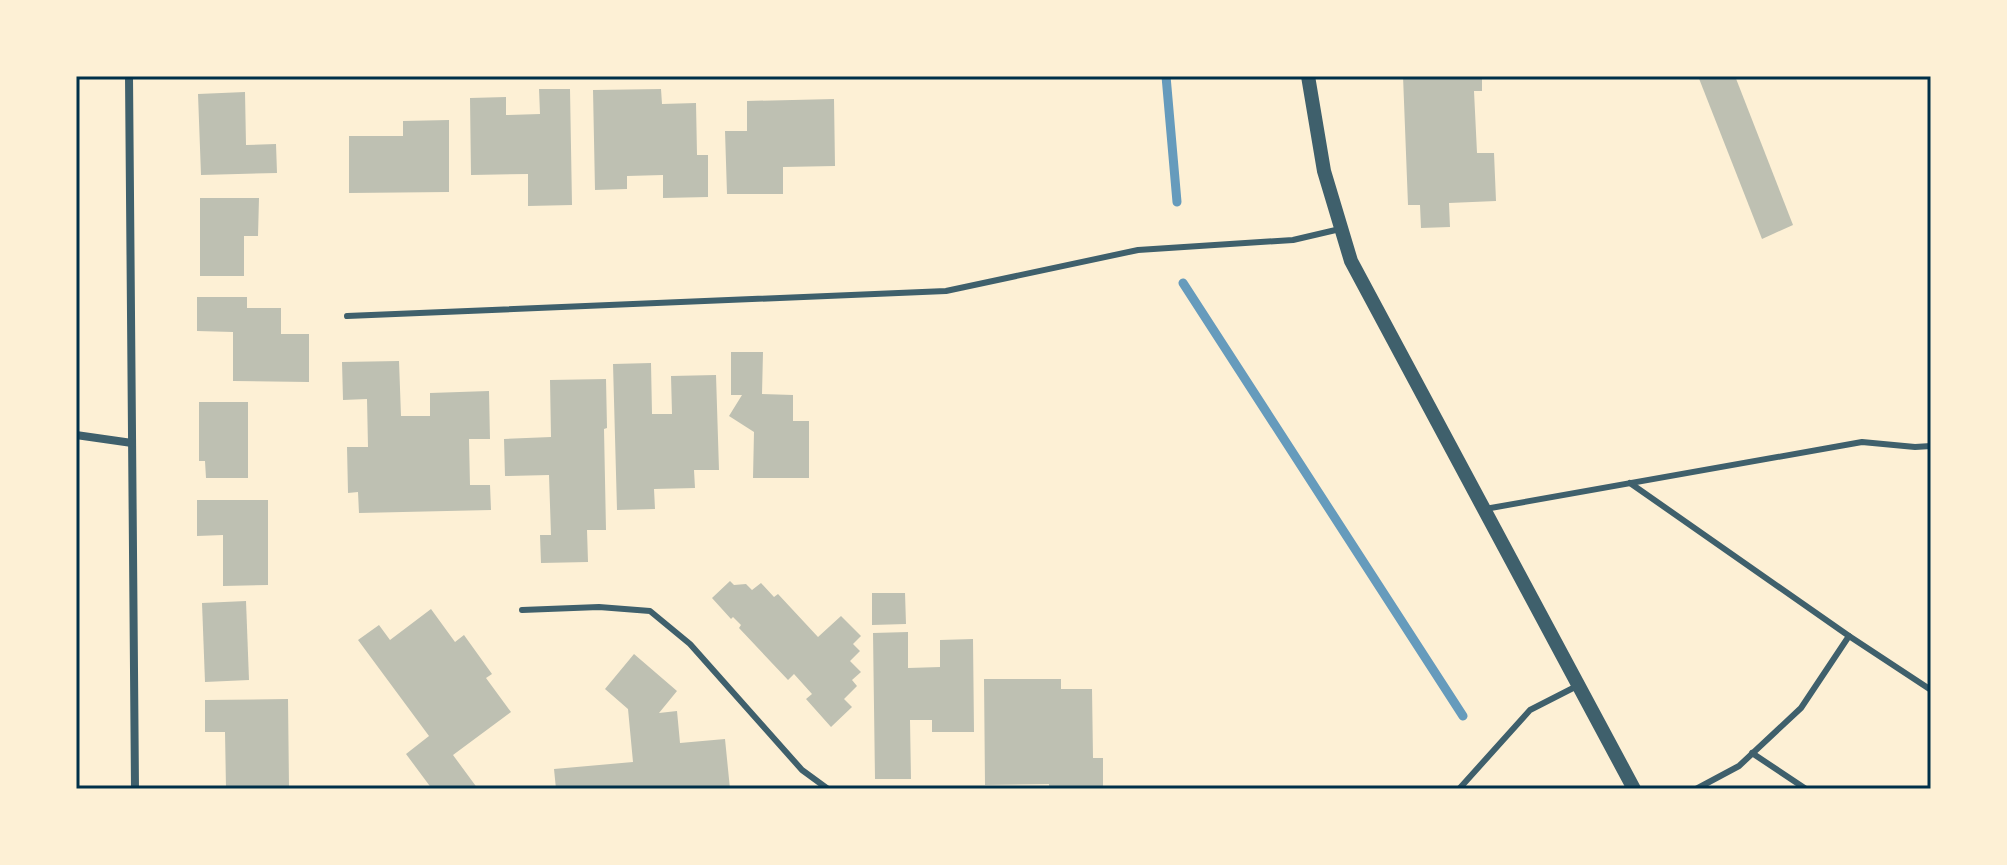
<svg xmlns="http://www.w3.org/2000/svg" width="2007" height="865" font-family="'Sofia Sans Condensed',sans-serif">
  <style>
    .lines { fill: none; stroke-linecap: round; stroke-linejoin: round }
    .stream { stroke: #669bbc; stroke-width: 9 }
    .building { fill: #bec0b2 }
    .service { stroke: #3f606c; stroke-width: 6 }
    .minor { stroke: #3f606c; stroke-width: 8 }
    .tertiary { stroke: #3f606c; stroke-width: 14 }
    .neatline { fill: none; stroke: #003049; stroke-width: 3 }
  </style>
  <rect width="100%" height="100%" fill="#fdf0d5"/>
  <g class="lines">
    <g class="stream">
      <path d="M 1166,76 L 1177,202"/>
      <path d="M 1183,283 L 1463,716"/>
    </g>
  </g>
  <g class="building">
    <path d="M 1403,76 L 1482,76 L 1482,91 L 1474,91 L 1477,153 L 1494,153 L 1496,201 L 1449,203 L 1450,227 L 1421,228 L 1420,205 L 1408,205 Z"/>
    <path d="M 1698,76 L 1735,76 L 1793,225 L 1762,239 Z"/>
    <path d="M 539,89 L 570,89 L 572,205 L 528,206 L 528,174 L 471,175 L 470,98 L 506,97 L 506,115 L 540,114 Z"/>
    <path d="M 661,89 L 662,104 L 696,103 L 697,155 L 708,155 L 708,197 L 663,198 L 663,175 L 627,176 L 627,189 L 595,190 L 593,90 Z"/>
    <path d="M 245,92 L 246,145 L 276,144 L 277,173 L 201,175 L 198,94 Z"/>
    <path d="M 834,99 L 835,166 L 783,167 L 783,194 L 727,194 L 725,131 L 747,131 L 747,101 Z"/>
    <path d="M 449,120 L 449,192 L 349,193 L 349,136 L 403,136 L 403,121 Z"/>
    <path d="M 200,198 L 259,198 L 258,236 L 244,236 L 244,276 L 200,276 Z"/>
    <path d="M 197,297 L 247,297 L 247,308 L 281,308 L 281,334 L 309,334 L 309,382 L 233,381 L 233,332 L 197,331 Z"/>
    <path d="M 731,352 L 763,352 L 762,394 L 793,395 L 793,421 L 809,421 L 809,478 L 753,478 L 754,432 L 729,416 L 742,395 L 731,395 Z"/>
    <path d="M 399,361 L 401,416 L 430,416 L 430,393 L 489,391 L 490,439 L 469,439 L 470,485 L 490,485 L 491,510 L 359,513 L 358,492 L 348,493 L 347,447 L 368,447 L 367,399 L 343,400 L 342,362 Z"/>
    <path d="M 651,363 L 652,414 L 672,414 L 671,376 L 716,375 L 719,470 L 694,470 L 695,488 L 654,489 L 655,509 L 617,510 L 613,364 Z"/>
    <path d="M 606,379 L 607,428 L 604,429 L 606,530 L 587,530 L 588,562 L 541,563 L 540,535 L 551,535 L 549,475 L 505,476 L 504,439 L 551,437 L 550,380 Z"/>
    <path d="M 199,402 L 248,402 L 248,478 L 206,478 L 205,461 L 199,461 Z"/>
    <path d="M 197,500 L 268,500 L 268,585 L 223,586 L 223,535 L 197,536 Z"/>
    <path d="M 730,581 L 734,585 L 746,584 L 752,590 L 761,583 L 774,597 L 778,594 L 818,637 L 841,616 L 861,636 L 853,644 L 860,651 L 850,661 L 861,672 L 852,680 L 857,686 L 844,699 L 852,707 L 831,727 L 806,699 L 812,694 L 794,674 L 788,680 L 739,628 L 741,625 L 733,617 L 731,619 L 712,598 Z"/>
    <path d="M 872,593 L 905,593 L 906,624 L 872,625 Z"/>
    <path d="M 246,601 L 249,680 L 205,682 L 202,603 Z"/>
    <path d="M 431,609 L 455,642 L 464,635 L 492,674 L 486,678 L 511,712 L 453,755 L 478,789 L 432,789 L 406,754 L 429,736 L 358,640 L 379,625 L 390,640 Z"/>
    <path d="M 908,632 L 908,668 L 940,667 L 940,640 L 973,639 L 974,732 L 932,732 L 932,720 L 910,720 L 911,779 L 875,779 L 873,633 Z"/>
    <path d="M 634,654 L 677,691 L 659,713 L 677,711 L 680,743 L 725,739 L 730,789 L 556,789 L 554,769 L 633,762 L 628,709 L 605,689 Z"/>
    <path d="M 984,679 L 1061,679 L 1061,689 L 1092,689 L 1093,758 L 1103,758 L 1103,788 L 1049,789 L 1049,784 L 985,785 Z"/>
    <path d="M 288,699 L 289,787 L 226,788 L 225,732 L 205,732 L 205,700 Z"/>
  </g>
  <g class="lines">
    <g class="service">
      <path d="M 347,316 L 946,291 L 1138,250 L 1293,240 L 1340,229"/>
      <path d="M 1630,483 L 1849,636 L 1801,708 L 1739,766 L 1696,789"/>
      <path d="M 1485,509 L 1862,442 L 1915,447 L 1931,446"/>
      <path d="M 522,610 L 599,607 L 650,611 L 690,644 L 802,770 L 828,789"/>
      <path d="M 1849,636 L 1931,690"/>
      <path d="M 1752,753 L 1806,789"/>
      <path d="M 1459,789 L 1530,710 L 1579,685"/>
    </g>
    <g class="minor">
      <path d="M 129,76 L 135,789"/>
      <path d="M 76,435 L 132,443"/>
    </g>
    <path class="tertiary" d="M 1308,76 L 1324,171 L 1351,261 L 1634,789"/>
  </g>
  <rect width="2007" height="865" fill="none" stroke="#fdf0d5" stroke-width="156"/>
  <rect x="78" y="78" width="1851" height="709" class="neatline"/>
</svg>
